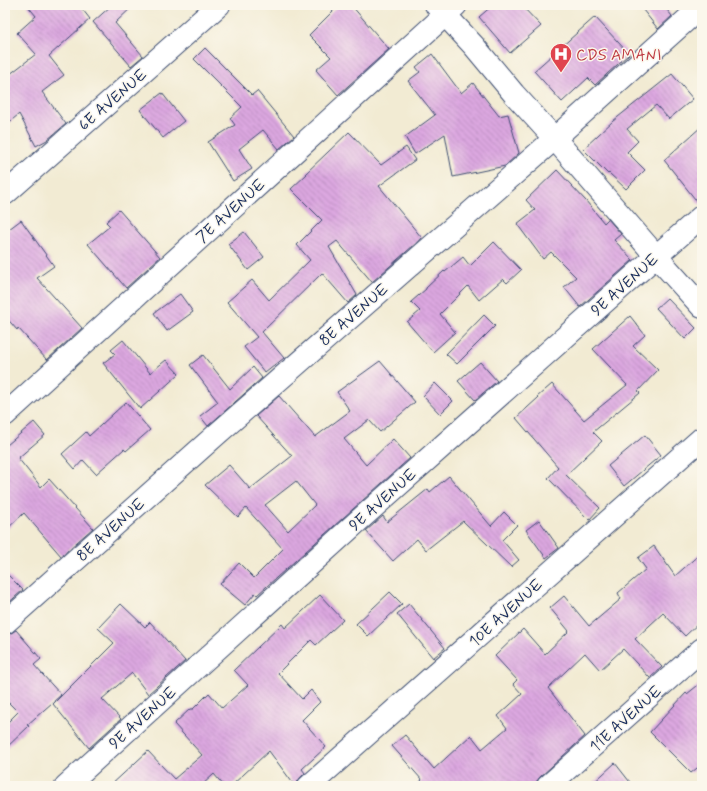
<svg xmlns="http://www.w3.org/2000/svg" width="707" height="791" font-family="Mynerve,sans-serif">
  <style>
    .building { fill: url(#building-back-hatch); fill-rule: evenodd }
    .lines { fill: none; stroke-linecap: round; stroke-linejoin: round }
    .minor-casing { stroke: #3b4b70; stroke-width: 24 }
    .minor { stroke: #fff; stroke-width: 22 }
    .labels { text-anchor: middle; stroke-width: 3; stroke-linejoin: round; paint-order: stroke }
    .health-label { font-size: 16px; fill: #be3a42; stroke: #fbf7ec; text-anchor: start }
    .street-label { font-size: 16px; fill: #1b2f5e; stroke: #fbf7ec }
  </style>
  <defs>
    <pattern id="building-back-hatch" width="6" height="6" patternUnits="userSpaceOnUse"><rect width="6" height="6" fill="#dca7e0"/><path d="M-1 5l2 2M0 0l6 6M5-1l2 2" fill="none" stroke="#b288b9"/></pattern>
  </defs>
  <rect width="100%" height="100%" fill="#fbf7ec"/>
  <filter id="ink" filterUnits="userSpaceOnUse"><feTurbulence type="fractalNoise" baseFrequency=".025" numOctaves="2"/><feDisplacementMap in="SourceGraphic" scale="8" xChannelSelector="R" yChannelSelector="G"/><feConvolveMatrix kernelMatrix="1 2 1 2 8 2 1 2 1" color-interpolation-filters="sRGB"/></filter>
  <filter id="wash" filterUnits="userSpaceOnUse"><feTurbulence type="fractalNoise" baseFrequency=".012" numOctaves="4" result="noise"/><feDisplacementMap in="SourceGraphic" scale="16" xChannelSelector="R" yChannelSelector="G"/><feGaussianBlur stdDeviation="0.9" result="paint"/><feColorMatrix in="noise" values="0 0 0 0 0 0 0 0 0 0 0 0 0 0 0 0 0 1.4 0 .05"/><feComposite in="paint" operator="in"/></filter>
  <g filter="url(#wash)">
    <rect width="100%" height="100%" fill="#f2ebd3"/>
    <g id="blocks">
      <g class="building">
        <path d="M 27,5 L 79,5 L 90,19 L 49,56 L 64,75 L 42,92 L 66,124 L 47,140 L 36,146 L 19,114 L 5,126 L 5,78 L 36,54 L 17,33 L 36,16 Z"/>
        <path d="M 112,5 L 134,5 L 115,23 L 143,56 L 131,66 L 93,22 Z"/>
        <path d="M 339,5 L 351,5 L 389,49 L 338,95 L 316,70 L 331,57 L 309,35 Z"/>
        <path d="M 493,5 L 521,5 L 541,26 L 510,53 L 479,17 Z"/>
        <path d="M 639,5 L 663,5 L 672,16 L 658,29 Z"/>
        <path d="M 595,17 L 629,54 L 595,85 L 588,78 L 562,102 L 534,71 Z"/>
        <path d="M 205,48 L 252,95 L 257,91 L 294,136 L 279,149 L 263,130 L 239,149 L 252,169 L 233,181 L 208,142 L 235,125 L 230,118 L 242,107 L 194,59 Z"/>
        <path d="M 432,54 L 461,93 L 473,83 L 499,116 L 508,114 L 519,153 L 505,166 L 453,177 L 445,134 L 415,154 L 405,137 L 435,115 L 408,81 L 420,72 L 416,67 Z"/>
        <path d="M 672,74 L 693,99 L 669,119 L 656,105 L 627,129 L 638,141 L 627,152 L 645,170 L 626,189 L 609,173 L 608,174 L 583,149 L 613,121 Z"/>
        <path d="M 162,93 L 184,121 L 163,138 L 140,110 Z"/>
        <path d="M 702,126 L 702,204 L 699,204 L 664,160 Z"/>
        <path d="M 349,132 L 381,165 L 406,147 L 415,160 L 379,186 L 422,238 L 372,282 L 337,241 L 329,247 L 357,295 L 348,303 L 322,273 L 261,333 L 262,332 L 284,358 L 265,373 L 244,347 L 257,337 L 227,302 L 252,280 L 269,300 L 310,260 L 297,245 L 322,220 L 291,189 L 307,174 L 306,173 Z"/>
        <path d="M 557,170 L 586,201 L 604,223 L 608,219 L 621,234 L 614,240 L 633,260 L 580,307 L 564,287 L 576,277 L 551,252 L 543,259 L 517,224 L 535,210 L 526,200 Z"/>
        <path d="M 119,210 L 160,257 L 126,288 L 88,244 L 110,226 L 106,222 Z"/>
        <path d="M 21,220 L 54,266 L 37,278 L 82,328 L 47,360 L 18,328 L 17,330 L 5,316 L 5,232 Z"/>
        <path d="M 244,232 L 264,257 L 248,270 L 228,244 Z"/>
        <path d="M 494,242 L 521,270 L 507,283 L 503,279 L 479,300 L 468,286 L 440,314 L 455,332 L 433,352 L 407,322 L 420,311 L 411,302 L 426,289 L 426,288 L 444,271 L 445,272 L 463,257 L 470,266 Z"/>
        <path d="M 180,294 L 193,312 L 167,331 L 154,313 Z"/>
        <path d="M 667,298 L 696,328 L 685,339 L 656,308 Z"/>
        <path d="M 484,315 L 495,326 L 457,364 L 446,354 Z"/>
        <path d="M 630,316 L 645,335 L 633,346 L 658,370 L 638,391 L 640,393 L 593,432 L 602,441 L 566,475 L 600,508 L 589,520 L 548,478 L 558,467 L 516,418 L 538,398 L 537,397 L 552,384 L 584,420 L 627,385 L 593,349 Z"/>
        <path d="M 123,340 L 150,373 L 166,360 L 179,374 L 140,409 L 103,363 L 115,354 L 111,350 Z"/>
        <path d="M 203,355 L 230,389 L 253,367 L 262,378 L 208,426 L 200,416 L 218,402 L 190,365 Z"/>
        <path d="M 380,361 L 415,402 L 380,432 L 369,420 L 344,439 L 366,465 L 393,439 L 410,458 L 257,595 L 255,593 L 245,605 L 220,584 L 239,563 L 254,578 L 283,549 L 246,508 L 238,517 L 205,485 L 229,465 L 250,489 L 292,456 L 256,416 L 279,396 L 315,437 L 350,411 L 337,392 ZM 296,481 L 315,505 L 288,531 L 265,505 Z"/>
        <path d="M 480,362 L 497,381 L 475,400 L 458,381 Z"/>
        <path d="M 435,383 L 453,401 L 440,414 L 423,396 Z"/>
        <path d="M 126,402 L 150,430 L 126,451 L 124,449 L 96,474 L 83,460 L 75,469 L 62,454 L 86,432 L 89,436 Z"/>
        <path d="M 34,422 L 45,435 L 18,458 L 41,487 L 49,479 L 93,528 L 61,556 L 24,513 L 5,531 L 5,442 L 7,445 Z"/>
        <path d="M 645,435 L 661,455 L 624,486 L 608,466 Z"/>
        <path d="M 449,476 L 491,526 L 504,512 L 517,525 L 502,540 L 519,560 L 511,567 L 463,521 L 426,550 L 417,539 L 393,561 L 366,531 L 383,516 L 387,522 L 428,489 L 430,492 Z"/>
        <path d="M 539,520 L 559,548 L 546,558 L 526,530 Z"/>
        <path d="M 654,546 L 675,576 L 702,552 L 702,620 L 685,636 L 663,613 L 635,639 L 662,667 L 650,678 L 623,649 L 600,670 L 585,653 L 548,688 L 585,736 L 540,777 L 536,782 L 536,786 L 416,786 L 422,780 L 392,746 L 405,735 L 434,769 L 471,735 L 482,749 L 507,728 L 498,716 L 522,694 L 513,684 L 517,680 L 495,656 L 523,629 L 545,654 L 569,631 L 550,608 L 564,596 L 589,626 L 621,599 L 618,593 L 646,569 L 638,558 Z"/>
        <path d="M 5,572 L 23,590 L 5,606 Z"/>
        <path d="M 390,592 L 402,604 L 368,636 L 356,624 Z"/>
        <path d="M 320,595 L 343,620 L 316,645 L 311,640 L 278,673 L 302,699 L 311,690 L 320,702 L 302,720 L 326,747 L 302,769 L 305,773 L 301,777 L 297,782 L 297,786 L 295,786 L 269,751 L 231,786 L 224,786 L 214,774 L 201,786 L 110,786 L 148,751 L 174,779 L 202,755 L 174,724 L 190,709 L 193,709 L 209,693 L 222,708 L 248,685 L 234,670 L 282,624 L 285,628 Z"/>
        <path d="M 121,604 L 145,627 L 150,622 L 185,661 L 148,694 L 132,673 L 102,699 L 121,719 L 89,748 L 53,704 L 114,643 L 98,628 Z"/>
        <path d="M 409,604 L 445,648 L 433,658 L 397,614 Z"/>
        <path d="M 16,630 L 41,659 L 34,665 L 61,695 L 27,725 L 29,726 L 5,749 L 5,725 L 18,712 L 5,699 L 5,635 L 8,635 Z"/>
        <path d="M 702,682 L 702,764 L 691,773 L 650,732 L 686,693 L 687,694 Z"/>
        <path d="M 615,763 L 633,786 L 590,786 Z"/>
      </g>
    </g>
  </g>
  <g filter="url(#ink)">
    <use href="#blocks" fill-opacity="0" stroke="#3b4b70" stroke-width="1"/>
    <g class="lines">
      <g class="minor-casing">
        <g id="minor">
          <path d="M 436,5 L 474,46 L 514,94 L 554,138 L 656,256 L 702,307"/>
          <path d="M 5,194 L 219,5"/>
          <path d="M 5,415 L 456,5"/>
          <path d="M 5,623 L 217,434 L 544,148 L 702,6"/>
          <path d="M 66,786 L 357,522 L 653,259 L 702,216"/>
          <path d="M 309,786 L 702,438"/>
          <path d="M 548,786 L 702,649"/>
        </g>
      </g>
      <use href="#minor" class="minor"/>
    </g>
  </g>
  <defs>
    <g id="hospital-pin" transform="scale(1.15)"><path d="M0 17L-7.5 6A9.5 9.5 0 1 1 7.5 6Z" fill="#e0444e" stroke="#fbf7ec"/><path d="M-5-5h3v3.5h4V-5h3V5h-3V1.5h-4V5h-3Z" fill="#fff"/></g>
  </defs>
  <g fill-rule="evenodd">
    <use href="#hospital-pin" x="561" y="54"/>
  </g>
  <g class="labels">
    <g class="health-label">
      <text x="576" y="60">CDS AMANI</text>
    </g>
    <g class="street-label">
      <text transform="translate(112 99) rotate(-41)" y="6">6E AVENUE</text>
      <text transform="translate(230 210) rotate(-42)" y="6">7E AVENUE</text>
      <text transform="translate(624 284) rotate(-42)" y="6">9E AVENUE</text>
      <text transform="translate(353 314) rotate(-41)" y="6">8E AVENUE</text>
      <text transform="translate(382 499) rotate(-42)" y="6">9E AVENUE</text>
      <text transform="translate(110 529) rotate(-42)" y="6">8E AVENUE</text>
      <text transform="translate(505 612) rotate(-42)" y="6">10E AVENUE</text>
      <text transform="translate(142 717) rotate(-42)" y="6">9E AVENUE</text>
      <text transform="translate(625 718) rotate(-42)" y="6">11E AVENUE</text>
    </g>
  </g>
  <rect width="707" height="791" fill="none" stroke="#fbf7ec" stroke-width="20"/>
</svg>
